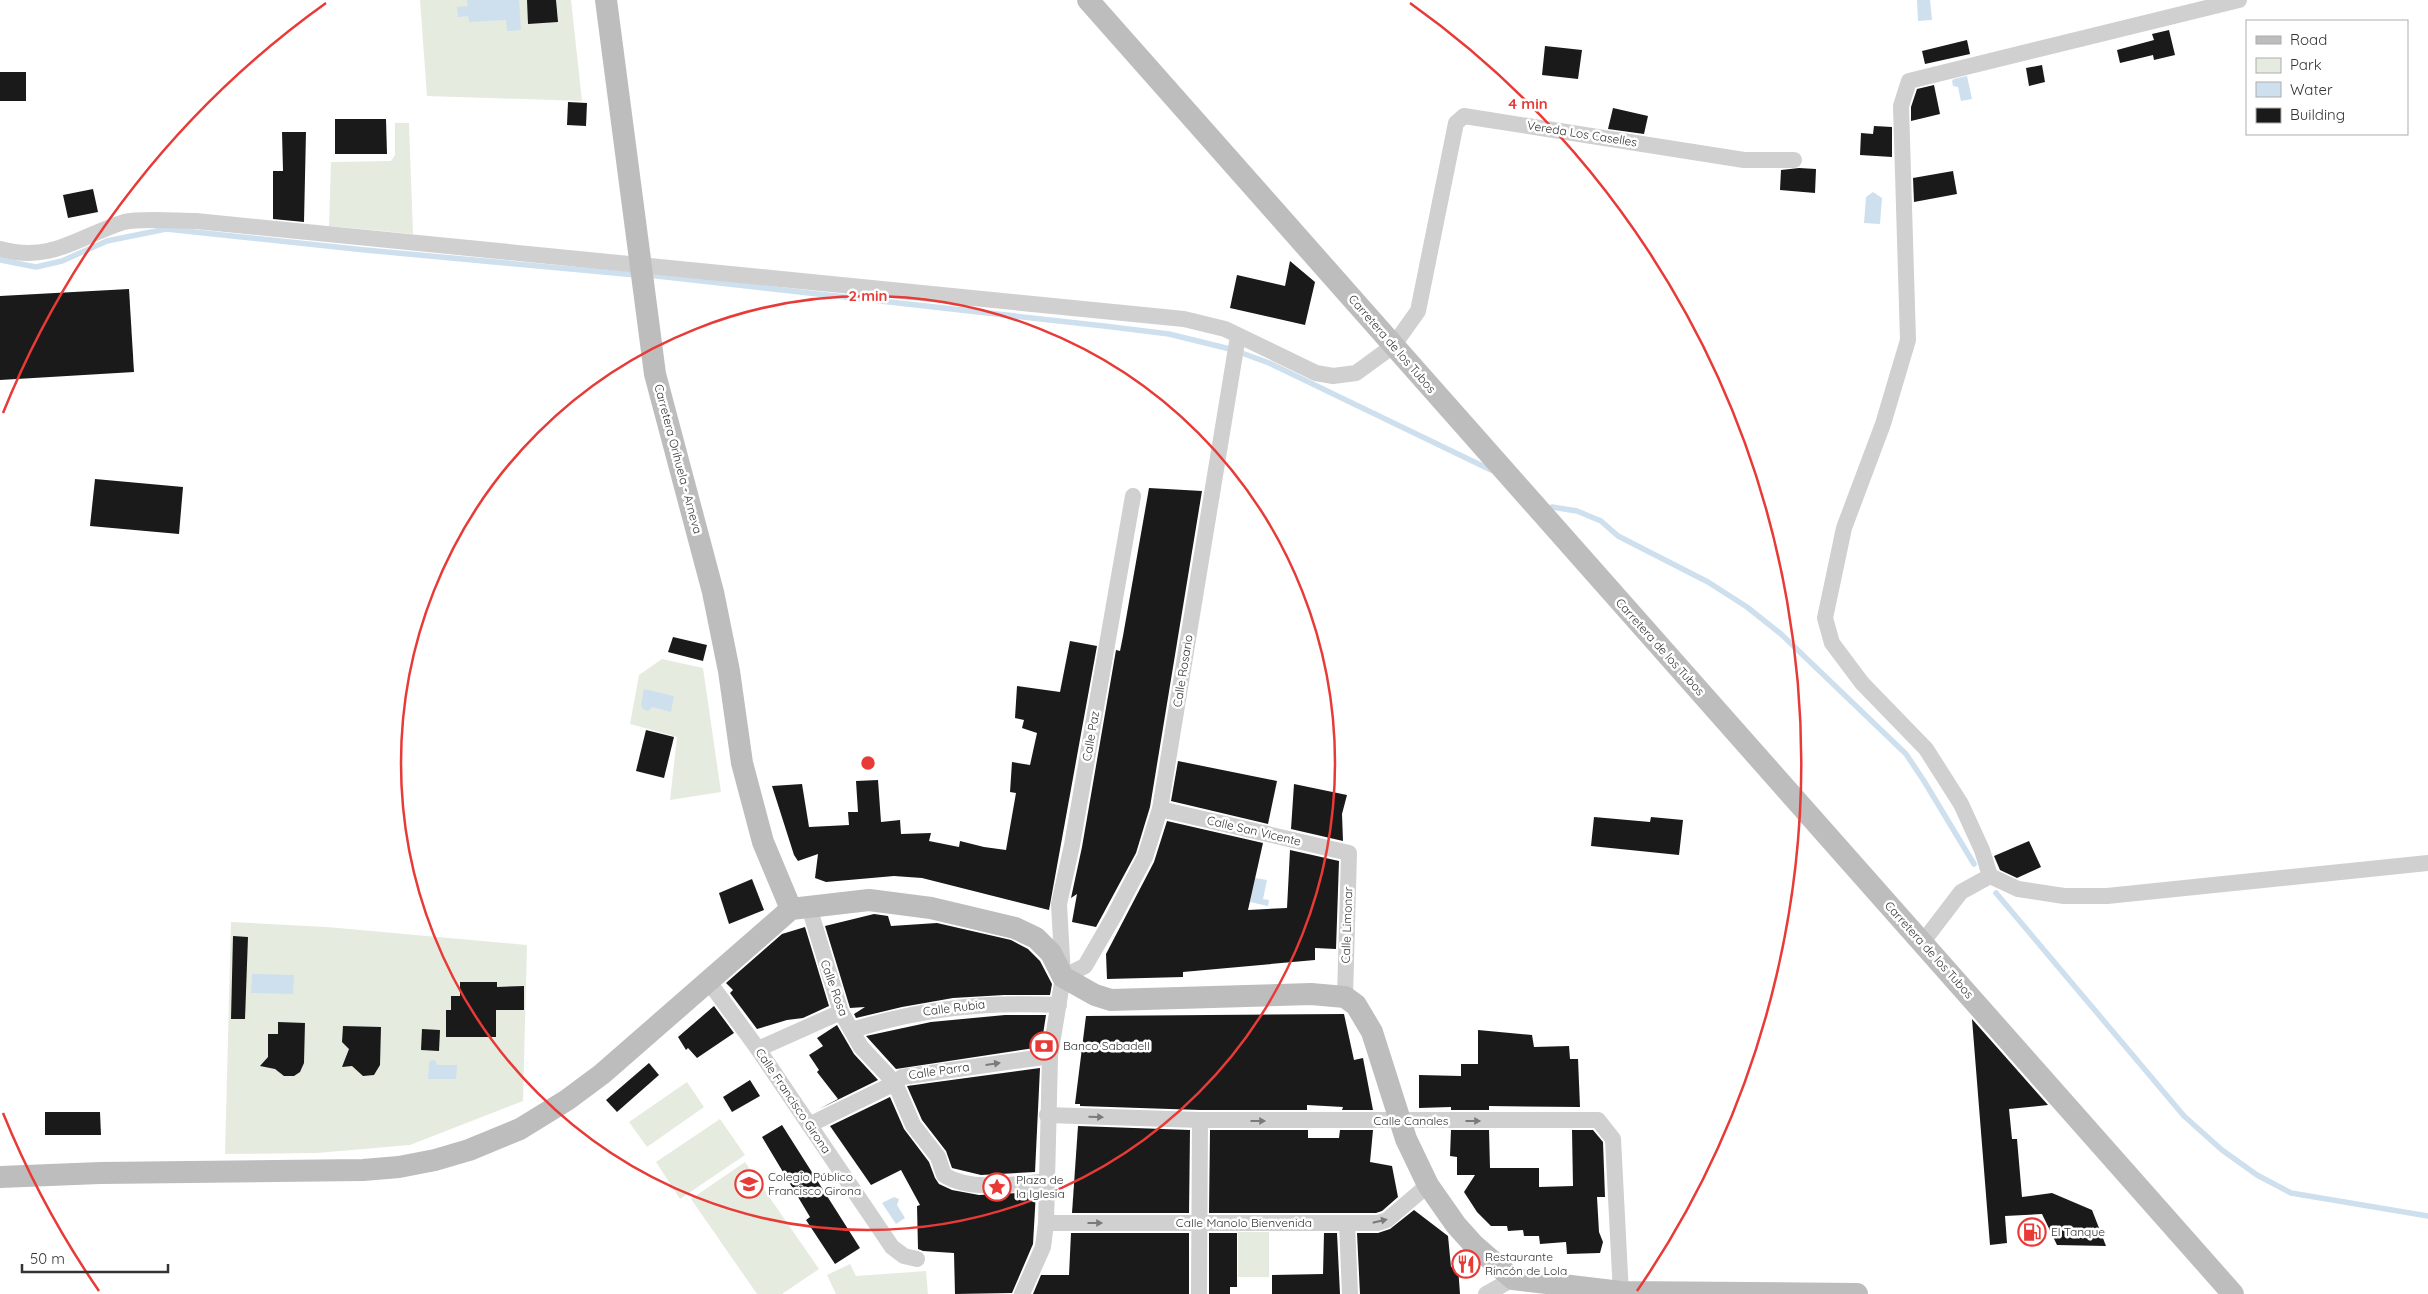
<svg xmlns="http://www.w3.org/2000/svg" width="2428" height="1294" font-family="Quicksand,sans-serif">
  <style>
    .green { fill: #e5ecdf }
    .water { fill: #cedfee }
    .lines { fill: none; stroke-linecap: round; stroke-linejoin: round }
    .stream { stroke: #cedfee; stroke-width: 5.5 }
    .building { fill: #1a1a1a }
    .street { stroke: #d0d0d0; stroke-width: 16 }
    .secondary { stroke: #bdbdbd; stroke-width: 22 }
    .oneway { fill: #7a7a7a }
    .ring { fill: none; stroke: #e83a37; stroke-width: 2.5 }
    .labels { text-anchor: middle; stroke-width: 5; stroke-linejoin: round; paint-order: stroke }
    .street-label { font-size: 12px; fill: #333; stroke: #fff }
    .poi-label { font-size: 12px; fill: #333; stroke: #fff; text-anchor: start }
    .centre { fill: #e83a37; stroke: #fff; stroke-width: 2.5 }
    .ring-label { font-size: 15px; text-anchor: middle; font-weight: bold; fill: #e83a37; stroke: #fff; stroke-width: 5; stroke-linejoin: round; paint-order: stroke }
  </style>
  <rect width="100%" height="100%" fill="#fff"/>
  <g class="green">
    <path d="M 420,0 L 571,0 L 582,101 L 427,96 Z"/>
    <path d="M 395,123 L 409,123 L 413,234 L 329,226 L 331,162 L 391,161 L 395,155 Z"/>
    <path d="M 662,659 L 703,668 L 721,792 L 670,800 L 677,737 L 630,724 L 639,675 Z"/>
    <path d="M 231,922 L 327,927 L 527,945 L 523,1101 L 410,1145 L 317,1153 L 225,1154 Z"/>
    <path d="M 687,1082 L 704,1107 L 647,1147 L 629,1122 Z"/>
    <path d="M 720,1119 L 745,1155 L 680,1199 L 656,1162 Z"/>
    <path d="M 745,1162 L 819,1269 L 782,1294 L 757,1294 L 691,1199 Z"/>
    <rect x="1238" y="1232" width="31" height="45"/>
    <path d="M 850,1264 L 856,1276 L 926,1271 L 928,1294 L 836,1294 L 827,1275 Z"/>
  </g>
  <g class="water">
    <path d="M 467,0 L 519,0 L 521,30 L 507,31 L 506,20 L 469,22 L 468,16 L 458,17 L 457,7 L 468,6 Z"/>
    <path d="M 1917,0 L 1930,0 L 1932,20 L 1918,21 Z"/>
    <path d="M 1967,76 L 1972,99 L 1961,101 L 1958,87 L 1953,86 L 1952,81 L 1954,79 Z"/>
    <path d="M 1873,192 L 1882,198 L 1880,224 L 1864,223 L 1866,197 Z"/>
    <path d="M 644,689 L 674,696 L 671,712 L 652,707 L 648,711 L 643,709 L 641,705 Z"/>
    <path d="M 1255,878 L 1267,880 L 1263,899 L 1269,900 L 1268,906 L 1250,902 Z"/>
    <path d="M 252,974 L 294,975 L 293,994 L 251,993 Z"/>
    <path d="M 431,1060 L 435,1060 L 437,1065 L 457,1065 L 456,1079 L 428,1079 L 429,1063 Z"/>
    <path d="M 894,1197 L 899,1199 L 897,1205 L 905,1218 L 896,1224 L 882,1203 Z"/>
  </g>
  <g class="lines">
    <g class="stream">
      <path d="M 0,260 L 36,267 L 62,261 L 107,241 L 166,229 L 365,250 L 636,275"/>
      <path d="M 648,275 L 1104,326 L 1169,334 L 1234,350"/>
      <path d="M 1239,352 L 1269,363 L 1491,470"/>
      <path d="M 1552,507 L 1577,511 L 1601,521 L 1618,536 L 1708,582 L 1747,607 L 1781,634 L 1906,754 L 1924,781 L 1974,864"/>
      <path d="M 1996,893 L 2184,1116 L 2222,1150 L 2257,1175 L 2291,1193 L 2428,1216"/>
    </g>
  </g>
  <g class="building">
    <path d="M 527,0 L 556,0 L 558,22 L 528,24 Z"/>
    <path d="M 2169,30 L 2175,55 L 2154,60 L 2153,55 L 2120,63 L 2117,50 L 2154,40 L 2152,34 Z"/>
    <path d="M 1967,40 L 1970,54 L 1925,64 L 1922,51 Z"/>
    <path d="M 1545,46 L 1582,50 L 1578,79 L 1542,75 Z"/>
    <path d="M 2042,65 L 2045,82 L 2029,86 L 2026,68 Z"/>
    <rect x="0" y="72" width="26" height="29"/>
    <path d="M 1934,85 L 1940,114 L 1911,121 L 1911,107 L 1917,89 Z"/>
    <path d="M 568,102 L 587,103 L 586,126 L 567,125 Z"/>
    <path d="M 1613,108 L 1648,116 L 1644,134 L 1608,129 Z"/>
    <path d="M 335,119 L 386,119 L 387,154 L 335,154 Z"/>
    <path d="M 1874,126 L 1892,127 L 1892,157 L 1860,155 L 1861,133 L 1873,134 Z"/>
    <path d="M 282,132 L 306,132 L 304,222 L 273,219 L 273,171 L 283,171 Z"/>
    <path d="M 1799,168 L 1816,169 L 1815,193 L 1780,190 L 1781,170 Z"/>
    <path d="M 1953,171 L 1957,194 L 1914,202 L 1913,178 Z"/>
    <path d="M 93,189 L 98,212 L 68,218 L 63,195 Z"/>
    <path d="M 1290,261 L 1315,282 L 1305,325 L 1230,308 L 1237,275 L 1285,286 Z"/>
    <path d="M 129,289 L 134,372 L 0,380 L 0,296 Z"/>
    <path d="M 95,479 L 183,487 L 179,534 L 90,526 Z"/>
    <path d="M 1149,488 L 1202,491 L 1150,807 L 1136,853 L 1096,927 L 1072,922 L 1077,894 L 1071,898 L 1082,847 L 1116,650 L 1120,651 L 1123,636 Z"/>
    <path d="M 673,637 L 707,645 L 703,661 L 668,652 Z"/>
    <path d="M 1070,641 L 1097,646 L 1049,910 L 922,878 L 894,876 L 826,882 L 815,878 L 818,854 L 798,861 L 794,855 L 772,786 L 802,784 L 809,827 L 849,825 L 848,812 L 858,812 L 856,781 L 878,780 L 881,822 L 900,820 L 901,834 L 931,833 L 929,841 L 959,847 L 960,841 L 984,847 L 1006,850 L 1016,793 L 1010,792 L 1012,762 L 1030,765 L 1037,733 L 1022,728 L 1024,720 L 1015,718 L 1017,686 L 1060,692 Z"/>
    <path d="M 646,730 L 674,737 L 664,778 L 636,771 Z"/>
    <path d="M 1178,761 L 1277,781 L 1268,824 L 1171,801 Z"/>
    <path d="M 1294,784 L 1347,795 L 1342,814 L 1343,841 L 1291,829 Z"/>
    <path d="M 1594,817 L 1650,822 L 1651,817 L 1683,820 L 1679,855 L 1591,846 Z"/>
    <path d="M 1167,821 L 1263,843 L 1248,910 L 1287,908 L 1290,850 L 1339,861 L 1336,949 L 1315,948 L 1315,960 L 1183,972 L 1183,977 L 1107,979 L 1106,954 L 1154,862 Z"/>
    <path d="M 2029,841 L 2041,867 L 2017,878 L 2000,870 L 1994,856 Z"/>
    <path d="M 752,879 L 764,910 L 729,924 L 719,893 Z"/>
    <path d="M 874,914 L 888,916 L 891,926 L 937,923 L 1011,940 L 1028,949 L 1040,961 L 1052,984 L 1050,995 L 1004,995 L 953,998 L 902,1007 L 856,1018 L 854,1014 L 865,1007 L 850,1008 L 825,926 Z"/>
    <path d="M 805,927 L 829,1006 L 803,1018 L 787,1020 L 757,1029 L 730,993 L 733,990 L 726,983 L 782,934 Z"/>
    <path d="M 233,936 L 248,937 L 245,1019 L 231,1019 Z"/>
    <path d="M 460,982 L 497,982 L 497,987 L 524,986 L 524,1010 L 496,1010 L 496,1037 L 446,1037 L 446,1010 L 451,1010 L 451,996 L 460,996 Z"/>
    <path d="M 714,1006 L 734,1033 L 697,1058 L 688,1048 L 686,1050 L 678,1037 Z"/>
    <path d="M 1344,1014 L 1354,1060 L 1363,1058 L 1373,1110 L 1342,1110 L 1343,1107 L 1307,1105 L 1307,1110 L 1200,1110 L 1080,1106 L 1080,1104 L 1075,1104 L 1086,1016 Z"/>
    <path d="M 1005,1015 L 1046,1015 L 1041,1047 L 896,1069 L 866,1036 L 931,1022 Z"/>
    <path d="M 1972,1019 L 2048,1105 L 2009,1109 L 2012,1139 L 2017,1139 L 2022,1197 L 2052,1193 L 2092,1210 L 2106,1246 L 2057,1245 L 2042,1214 L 2005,1216 L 2007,1243 L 1990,1245 Z"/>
    <path d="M 278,1022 L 305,1023 L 304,1063 L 300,1072 L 294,1076 L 284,1076 L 275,1069 L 260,1066 L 268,1057 L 268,1034 L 278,1034 Z"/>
    <path d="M 837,1025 L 854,1054 L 878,1080 L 819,1109 L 838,1099 L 817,1072 L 819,1070 L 809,1055 L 823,1046 L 817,1038 Z"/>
    <path d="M 343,1026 L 381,1027 L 380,1065 L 374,1075 L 363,1076 L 352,1066 L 342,1067 L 349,1049 L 342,1042 Z"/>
    <path d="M 422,1029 L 440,1030 L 439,1051 L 421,1050 Z"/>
    <path d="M 1478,1030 L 1532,1035 L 1534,1047 L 1569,1046 L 1570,1059 L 1578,1059 L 1580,1107 L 1489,1106 L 1489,1110 L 1451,1110 L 1451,1107 L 1419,1108 L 1419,1075 L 1461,1076 L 1461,1064 L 1478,1064 Z"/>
    <path d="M 649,1063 L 659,1075 L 617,1112 L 606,1100 Z"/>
    <path d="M 1040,1068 L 1035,1172 L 981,1175 L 952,1168 L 946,1151 L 922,1120 L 907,1086 Z"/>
    <path d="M 750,1080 L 760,1096 L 732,1112 L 723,1097 Z"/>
    <path d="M 890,1097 L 904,1129 L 929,1162 L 935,1178 L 939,1184 L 952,1190 L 979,1195 L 1036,1192 L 1033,1244 L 1012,1293 L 955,1294 L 954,1253 L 923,1251 L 918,1249 L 917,1206 L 920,1205 L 901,1170 L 871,1185 L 830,1126 Z"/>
    <path d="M 45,1112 L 100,1112 L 101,1135 L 45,1135 Z"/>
    <path d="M 782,1125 L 860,1248 L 835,1264 L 806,1220 L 810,1217 L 762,1137 Z"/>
    <path d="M 1078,1126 L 1190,1130 L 1189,1213 L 1072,1213 Z"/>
    <path d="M 1210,1130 L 1308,1130 L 1308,1138 L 1339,1138 L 1340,1130 L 1373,1130 L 1370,1162 L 1392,1166 L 1398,1197 L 1382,1211 L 1376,1213 L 1209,1213 Z"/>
    <path d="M 1451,1130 L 1489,1130 L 1490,1168 L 1539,1168 L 1539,1187 L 1573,1186 L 1572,1130 L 1593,1130 L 1603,1142 L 1605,1197 L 1597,1197 L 1599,1232 L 1603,1242 L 1600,1253 L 1567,1254 L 1566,1242 L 1540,1244 L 1539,1236 L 1524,1236 L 1523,1230 L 1508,1231 L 1507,1226 L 1491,1226 L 1477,1212 L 1464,1192 L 1475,1175 L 1457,1175 L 1457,1157 L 1450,1156 Z"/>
    <path d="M 1414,1210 L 1448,1236 L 1451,1267 L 1458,1267 L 1460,1294 L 1360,1294 L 1357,1233 L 1378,1233 L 1390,1229 Z"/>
    <path d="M 1071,1233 L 1189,1233 L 1189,1294 L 1033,1294 L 1041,1275 L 1069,1275 Z"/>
    <path d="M 1209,1233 L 1237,1233 L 1237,1287 L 1230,1287 L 1230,1294 L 1209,1294 Z"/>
    <path d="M 1324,1233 L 1337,1233 L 1340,1294 L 1272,1294 L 1272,1275 L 1323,1274 Z"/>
  </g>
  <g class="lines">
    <g class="street">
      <path d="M 0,249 C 52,263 77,237 124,222 C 140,218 178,221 196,221 L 1184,319 L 1225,329 L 1316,373 L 1333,376 L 1356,373 L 1393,346 L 1418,311 L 1456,123 L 1464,116 L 1744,160 L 1794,160"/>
      <path d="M 1160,809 L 1349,853 L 1345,997"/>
      <path d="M 1990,876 L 2018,889 L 2064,896 L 2107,896 L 2428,863"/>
      <path d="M 809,907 L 841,1012 L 861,1047 L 895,1083 L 913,1125 L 938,1157 L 944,1175 C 971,1192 1016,1184 1047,1181"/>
      <path d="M 1922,943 L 1961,892 L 1990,876 L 1982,850 L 1961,804 L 1926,749 L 1862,683 L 1832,643 L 1825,618 L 1844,528 L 1883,424 L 1908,340 L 1901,106 L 1909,81 L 2239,0"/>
      <path d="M 1063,977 L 1085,966 L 1114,916 L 1145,857 L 1160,809 L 1238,336"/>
      <path d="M 709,982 L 758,1049 L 892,1247 L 904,1256 L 917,1259"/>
      <path d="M 852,1030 C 924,1008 983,1002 1059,1005"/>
      <path d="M 758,1049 L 841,1012"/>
      <path d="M 1047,1115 L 1200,1120 L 1598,1120 L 1613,1139 L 1621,1294"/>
      <path d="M 809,1125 L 895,1083 L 902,1077 L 1050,1056"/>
      <path d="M 1046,1223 L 1378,1223 L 1387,1220 L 1428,1185"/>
      <path d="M 1347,1223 L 1350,1294"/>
      <path d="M 1022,1294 L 1043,1247 L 1046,1223 L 1050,1056 L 1063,977 L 1059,904 L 1072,845 L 1133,496"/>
      <path d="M 1199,1294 L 1200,1120"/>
      <path d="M 1486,1294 L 1513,1279"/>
    </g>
    <g class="secondary">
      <path d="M 606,0 L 655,374 L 713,592 L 729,671 L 742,763 L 763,842 L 791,909"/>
      <path d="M 1088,0 L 2233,1294"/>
      <path d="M 0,1177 L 100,1173 L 363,1170 L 399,1167 L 435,1160 L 469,1150 L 520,1129 L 567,1100 L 602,1074 L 791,909 L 869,900 L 931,908 L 1015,928 L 1036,938 L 1051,953 L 1063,977 L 1095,995 L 1111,1000 L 1311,994 L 1345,997 L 1356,1005 L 1372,1032 L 1406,1139 L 1428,1185 L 1456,1225 L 1474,1245 L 1513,1279 L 1621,1292 L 1857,1294"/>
    </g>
  </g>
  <defs><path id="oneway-solid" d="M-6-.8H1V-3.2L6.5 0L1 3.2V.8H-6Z" transform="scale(1.25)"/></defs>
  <g class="oneway">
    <use href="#oneway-solid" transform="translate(993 1064) rotate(-8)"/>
    <use href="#oneway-solid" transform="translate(1096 1117) rotate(2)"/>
    <use href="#oneway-solid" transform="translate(1258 1121)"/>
    <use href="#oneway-solid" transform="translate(1473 1121)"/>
    <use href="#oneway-solid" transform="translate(1380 1221) rotate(-13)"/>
    <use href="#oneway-solid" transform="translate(1095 1223)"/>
  </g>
  <g class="ring">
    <circle cx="868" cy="763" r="467"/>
    <path d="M99 1291A933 933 0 0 1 3 1113M3 413A933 933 0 0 1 326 3M1410 3A933 933 0 0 1 1637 1291"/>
  </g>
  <defs>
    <g id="bank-ring" transform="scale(1.4375)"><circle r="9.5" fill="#fff" stroke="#e83a37" stroke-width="1.5"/><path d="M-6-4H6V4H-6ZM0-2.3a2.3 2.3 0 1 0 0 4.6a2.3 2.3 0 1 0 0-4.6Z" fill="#e83a37"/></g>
    <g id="school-ring" transform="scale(1.4375)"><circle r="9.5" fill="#fff" stroke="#e83a37" stroke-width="1.5"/><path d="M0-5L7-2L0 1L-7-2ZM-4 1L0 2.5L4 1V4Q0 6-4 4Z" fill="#e83a37"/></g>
    <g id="sight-ring" transform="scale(1.4375)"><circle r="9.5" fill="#fff" stroke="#e83a37" stroke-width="1.5"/><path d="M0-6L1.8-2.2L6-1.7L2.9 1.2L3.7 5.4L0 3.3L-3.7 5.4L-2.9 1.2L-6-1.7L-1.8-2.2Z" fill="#e83a37"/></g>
    <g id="fuel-ring" transform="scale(1.4375)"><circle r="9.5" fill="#fff" stroke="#e83a37" stroke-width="1.5"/><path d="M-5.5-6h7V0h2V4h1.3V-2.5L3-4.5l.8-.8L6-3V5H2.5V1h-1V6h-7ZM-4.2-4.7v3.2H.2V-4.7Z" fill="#e83a37"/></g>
    <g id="restaurant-ring" transform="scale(1.4375)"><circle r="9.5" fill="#fff" stroke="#e83a37" stroke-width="1.5"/><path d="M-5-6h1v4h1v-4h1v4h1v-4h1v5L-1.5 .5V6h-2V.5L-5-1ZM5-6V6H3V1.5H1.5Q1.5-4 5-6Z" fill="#e83a37"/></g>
  </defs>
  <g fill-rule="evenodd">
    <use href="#bank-ring" x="1044" y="1046"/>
    <use href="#school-ring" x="749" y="1184"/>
    <use href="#sight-ring" x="997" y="1187"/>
    <use href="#fuel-ring" x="2032" y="1232"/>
    <use href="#restaurant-ring" x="1466" y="1264"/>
  </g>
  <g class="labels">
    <g class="street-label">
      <text transform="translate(1582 134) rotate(9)" y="4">Vereda Los Caselles</text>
      <text transform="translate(1392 344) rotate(49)" y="4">Carretera de los Tubos</text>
      <text transform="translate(678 459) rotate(75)" y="4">Carretera Orihuela - Arneva</text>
      <text transform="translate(1660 647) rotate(48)" y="4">Carretera de los Tubos</text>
      <text transform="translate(1183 671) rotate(-81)" y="4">Calle Rosario</text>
      <text transform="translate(1091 736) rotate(-80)" y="4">Calle Paz</text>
      <text transform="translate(1254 831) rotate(13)" y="4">Calle San Vicente</text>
      <text transform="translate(1347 925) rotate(-88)" y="4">Calle Limonar</text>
      <text transform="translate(1929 950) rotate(48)" y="4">Carretera de los Tubos</text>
      <text transform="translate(834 988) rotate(70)" y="4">Calle Rosa</text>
      <text transform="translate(954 1008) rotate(-7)" y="4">Calle Rubia</text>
      <text transform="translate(939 1071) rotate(-8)" y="4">Calle Parra</text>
      <text transform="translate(793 1101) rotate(56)" y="4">Calle Francisco Girona</text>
      <text x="1411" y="1125">Calle Canales</text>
      <text x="1244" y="1227">Calle Manolo Bienvenida</text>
    </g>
    <g class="poi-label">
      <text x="1063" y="1050">Banco Sabadell</text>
      <text x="768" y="1181">Colegio Público<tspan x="768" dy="14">Francisco Girona</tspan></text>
      <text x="1016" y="1184">Plaza de<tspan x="1016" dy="14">la Iglesia</tspan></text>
      <text x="2051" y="1236">El Tanque</text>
      <text x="1485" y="1261">Restaurante<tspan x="1485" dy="14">Rincón de Lola</tspan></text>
    </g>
  </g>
  <circle cx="868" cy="763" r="8" class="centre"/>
  <g class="ring-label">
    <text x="1528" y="109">4 min</text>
    <text x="868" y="301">2 min</text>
  </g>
  <rect x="2246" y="20" width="162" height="115" fill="#ffffff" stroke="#adadad"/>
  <rect x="2256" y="36" width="25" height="8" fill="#bdbdbd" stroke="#adadad"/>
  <text x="2290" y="45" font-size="15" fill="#333333">Road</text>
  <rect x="2256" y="58" width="25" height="15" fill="#e5ecdf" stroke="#adadad"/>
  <text x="2290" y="70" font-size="15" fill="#333333">Park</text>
  <rect x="2256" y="82" width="25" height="15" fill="#cedfee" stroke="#adadad"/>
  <text x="2290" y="95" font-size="15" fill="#333333">Water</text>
  <rect x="2256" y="108" width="25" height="15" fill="#1a1a1a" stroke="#adadad"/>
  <text x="2290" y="120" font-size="15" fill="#333333">Building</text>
  <path d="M22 1264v8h146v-8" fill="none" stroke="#333333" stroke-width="2.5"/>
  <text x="30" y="1264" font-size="15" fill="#333333" stroke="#ffffff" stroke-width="4" paint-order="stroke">50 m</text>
</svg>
